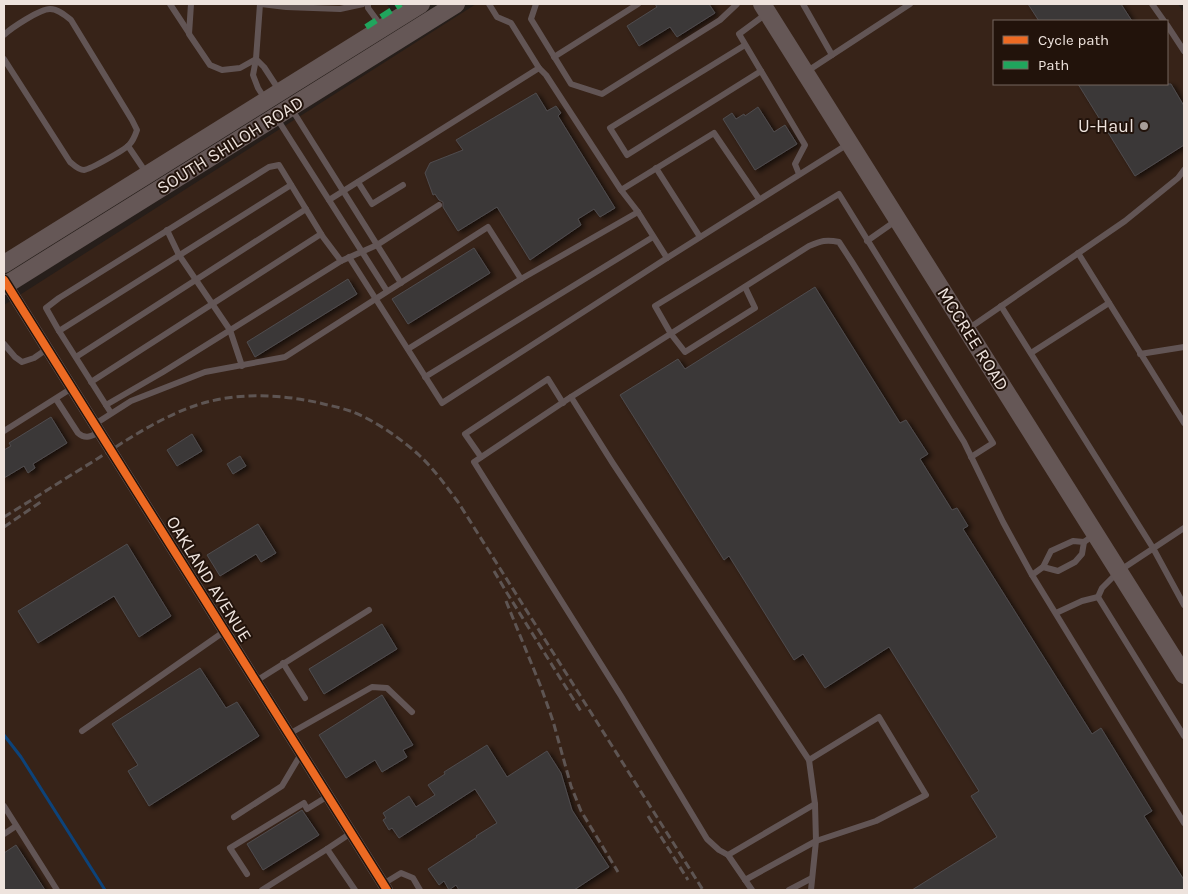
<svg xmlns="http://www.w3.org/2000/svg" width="1188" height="894" font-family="Karla,sans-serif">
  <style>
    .built { fill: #372318; fill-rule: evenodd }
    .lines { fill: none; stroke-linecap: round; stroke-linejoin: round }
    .stream { stroke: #0d437a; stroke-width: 3 }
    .building { fill: #3b3738; stroke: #4f4c4e; filter: url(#shadow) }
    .lane { stroke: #625555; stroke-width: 6 }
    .street { stroke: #625555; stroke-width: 12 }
    .secondary { stroke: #655756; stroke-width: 18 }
    .rail { stroke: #5e5553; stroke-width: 3; stroke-dasharray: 8 4; stroke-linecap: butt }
    .quiet { stroke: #20a55d; stroke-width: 6; stroke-dasharray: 12 6; stroke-linecap: butt }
    .cycleway-casing { stroke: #22130b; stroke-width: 11 }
    .cycleway { stroke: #ed6a23; stroke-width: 8 }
    .poi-dot { fill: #a89e99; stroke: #22130b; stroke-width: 2 }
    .labels { text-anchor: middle; stroke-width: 4; stroke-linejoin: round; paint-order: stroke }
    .poi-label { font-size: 18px; fill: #eee3dd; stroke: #22130b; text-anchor: end }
    .street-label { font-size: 18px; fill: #eee3dd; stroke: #22130b }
  </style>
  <defs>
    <filter id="shadow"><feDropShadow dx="3.5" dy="2" stdDeviation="2.5" flood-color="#0009"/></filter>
  </defs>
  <rect width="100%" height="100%" fill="#261e1a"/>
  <g class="built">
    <path d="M 4,4 L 387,4 L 393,15 L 4,257 Z"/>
    <path d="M 476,4 L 1178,4 L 1184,13 L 1184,890 L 4,890 L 4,305 ZM 994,21 L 1167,21 L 1167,84 L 994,84 Z"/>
  </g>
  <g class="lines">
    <path class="stream" d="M 4,735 L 21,757 L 105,890"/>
  </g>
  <g class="building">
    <path d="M 655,4 L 709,4 L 715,13 L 677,37 L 670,27 L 639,46 L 627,26 L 657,7 Z"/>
    <path d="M 1028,4 L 1121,4 L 1132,21 L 1039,21 Z"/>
    <path d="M 1078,84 L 1171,84 L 1184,106 L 1184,145 L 1135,176 Z"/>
    <path d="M 536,93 L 547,111 L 556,106 L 561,113 L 558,116 L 615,208 L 600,217 L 594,209 L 578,219 L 581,225 L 530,260 L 497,207 L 458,231 L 443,207 L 443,202 L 439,200 L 435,194 L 433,195 L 425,173 L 430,163 L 463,150 L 456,140 Z"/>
    <path d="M 758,107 L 774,132 L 785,125 L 797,144 L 755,170 L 723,119 L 732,113 L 736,119 L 744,114 L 745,116 Z"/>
    <path d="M 474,248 L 490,273 L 408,324 L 392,299 Z"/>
    <path d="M 348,279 L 357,294 L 255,357 L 247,342 Z"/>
    <path d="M 815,287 L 900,423 L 906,420 L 928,454 L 920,459 L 952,510 L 957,508 L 968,526 L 963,529 L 1092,734 L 1101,728 L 1152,811 L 1144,816 L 1184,880 L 1184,890 L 912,890 L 997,837 L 971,796 L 979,791 L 889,647 L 825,688 L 803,654 L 794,660 L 729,556 L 724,560 L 620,395 L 678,359 L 685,369 Z"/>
    <path d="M 51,417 L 67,443 L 33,464 L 35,468 L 28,473 L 24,466 L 4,478 L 4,450 L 11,446 L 9,443 Z"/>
    <path d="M 192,434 L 202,451 L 177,466 L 167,450 Z"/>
    <path d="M 240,456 L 246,466 L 233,474 L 227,464 Z"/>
    <path d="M 258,524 L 276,553 L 261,562 L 256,554 L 220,576 L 207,555 Z"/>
    <path d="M 127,544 L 171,616 L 139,637 L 114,596 L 38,643 L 18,611 Z"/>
    <path d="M 382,624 L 397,649 L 324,694 L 309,669 Z"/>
    <path d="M 200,668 L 226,708 L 237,702 L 259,736 L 149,806 L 128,771 L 138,765 L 112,724 Z"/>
    <path d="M 382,695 L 413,745 L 403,750 L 407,757 L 382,772 L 375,760 L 346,778 L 319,735 Z"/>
    <path d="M 487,745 L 507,777 L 547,751 L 561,773 L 572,810 L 609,867 L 574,890 L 459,890 L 456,885 L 449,890 L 444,881 L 439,885 L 428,869 L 477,837 L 476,836 L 497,823 L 475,789 L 399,838 L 392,828 L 389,830 L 383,820 L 386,818 L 383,813 L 409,796 L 416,807 L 435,795 L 428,785 L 445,774 L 444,772 Z"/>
    <path d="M 302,810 L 319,835 L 263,870 L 247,844 Z"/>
    <path d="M 16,845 L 45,890 L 4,890 L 4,853 Z"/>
  </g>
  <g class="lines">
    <g class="lane">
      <path d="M 170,4 L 189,33"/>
      <path d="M 191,4 L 189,34 L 210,65 L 222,70 L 240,68 L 256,59"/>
      <path d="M 260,4 L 256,59 L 253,75 L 258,88 L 265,99"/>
      <path d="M 261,4 L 286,7 L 340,9 L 363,4"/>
      <path d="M 368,4 L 368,8 L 382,27"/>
      <path d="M 536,4 L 531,19 L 571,84 L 602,94 L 720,20 L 737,4"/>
      <path d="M 803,4 L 832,55"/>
      <path d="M 1152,4 L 1164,21"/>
      <path d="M 766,14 L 739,34 L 805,145 L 795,164 L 799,174"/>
      <path d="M 1167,25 L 1184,51"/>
      <path d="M 4,35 C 11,28 40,9 50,9 C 58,9 65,15 71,20 L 132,120 L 137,130 C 135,136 133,141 129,145 C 124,150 91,169 84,170 C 78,170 74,165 70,162 L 4,59"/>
      <path d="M 745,45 L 610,128 L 627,155 L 761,71"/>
      <path d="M 554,57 L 638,4"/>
      <path d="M 256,59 L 264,67 L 279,90"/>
      <path d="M 539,68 L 546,75 L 621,190 L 638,212 L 667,258 L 848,144"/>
      <path d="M 806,72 L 910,4"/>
      <path d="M 291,108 L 401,283"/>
      <path d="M 276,117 L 387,291"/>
      <path d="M 128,146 L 147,174"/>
      <path d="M 656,168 L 700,237"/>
      <path d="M 358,182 L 372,204 L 403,185"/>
      <path d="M 621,190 L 714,133 L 759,199"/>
      <path d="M 329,200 L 539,68 L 511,23 L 497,17 L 489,4"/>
      <path d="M 167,230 L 179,255 L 230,330 L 242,366"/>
      <path d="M 867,241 L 897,220"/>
      <path d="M 1078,253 L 1184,423"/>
      <path d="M 349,257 L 442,403 L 667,258"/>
      <path d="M 745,287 L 755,308 L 685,352 L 671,334 L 655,306 L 839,194 L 993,443 L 971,457"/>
      <path d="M 1001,306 L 1153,548 L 1184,605"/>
      <path d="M 968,329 L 1125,221 L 1178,178 L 1184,170"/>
      <path d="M 59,331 L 291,185"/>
      <path d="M 4,344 L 15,357 L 22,362 L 34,358 L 47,349"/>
      <path d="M 408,349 L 521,279"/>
      <path d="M 1031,353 L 1109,303"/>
      <path d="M 1140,354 L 1184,347"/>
      <path d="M 76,357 L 306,209"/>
      <path d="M 425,377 L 653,237"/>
      <path d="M 91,382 L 321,234"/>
      <path d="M 571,397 L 474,462 L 621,696 L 707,839 L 719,850 L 728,855 L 815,804"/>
      <path d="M 56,399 L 78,433 C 86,440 91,436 100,432"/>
      <path d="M 106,405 L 163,372 L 341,261"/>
      <path d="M 111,413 L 59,331 L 46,308 L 59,298 L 269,167 L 279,165 L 323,237 L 341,261 L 377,245 L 439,205"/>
      <path d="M 95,424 L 131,401 L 205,372 L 285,357 L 488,227 L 521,279 L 638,212"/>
      <path d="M 4,431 L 72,388"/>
      <path d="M 481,457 L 465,434 L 548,379 L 563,403"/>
      <path d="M 1184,528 L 1119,571 L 1102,588 L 1098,597 L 1184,736"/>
      <path d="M 1043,567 L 1058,571 L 1075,562 L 1082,554 L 1084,542"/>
      <path d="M 1032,575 L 1043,567 L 1051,551 L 1073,541 L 1084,542 L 1094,535"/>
      <path d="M 1056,613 L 1082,601 L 1098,597"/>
      <path d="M 283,663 L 305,698"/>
      <path d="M 256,681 L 369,610"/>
      <path d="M 82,731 L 225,631"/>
      <path d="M 289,734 L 372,687 L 387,688 L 412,712"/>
      <path d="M 4,806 L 57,890"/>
      <path d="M 234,817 L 282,786 L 301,754"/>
      <path d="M 4,834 L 16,826"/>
      <path d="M 327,849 L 351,833"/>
      <path d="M 728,855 L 752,890"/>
      <path d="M 247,874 L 230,848 L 304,803 L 307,809 L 328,796"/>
      <path d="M 745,880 L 816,841 L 876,821 L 926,795 L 879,717 L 809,760"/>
      <path d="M 383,884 L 401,873 L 413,878 L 420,890"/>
      <path d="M 262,890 L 327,849 L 355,890"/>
      <path d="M 789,890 L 812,878"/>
      <path d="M 811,890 L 816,841 L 815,804 L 809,760 L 612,462 L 571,397 L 809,246 C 821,241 826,239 839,242 L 852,262 L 964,442 L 1003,522 L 1032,575 L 1184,823"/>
    </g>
    <path class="street" d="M 4,280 L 387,890"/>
    <g class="secondary">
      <path d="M 762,4 L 1184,675"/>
      <path d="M 4,264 L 421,4"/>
      <path d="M 4,286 L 456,4"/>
    </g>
    <g class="rail">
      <path d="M 4,517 C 35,498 66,478 97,459 C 128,439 161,417 197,405 C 237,392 279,394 320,403 C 331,406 343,408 353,412 C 377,422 400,438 419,455 C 434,469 446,486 458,502 L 703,890"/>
      <path d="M 4,527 L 42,501"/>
      <path d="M 494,571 L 507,593 L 582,713"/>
      <path d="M 506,601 L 541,687 L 553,721 L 571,786 L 581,811 L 618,872"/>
      <path d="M 648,816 L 688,880"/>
    </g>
    <path class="quiet" d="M 366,27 L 401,4"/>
    <g class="cycleway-casing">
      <path id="cycleway" d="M 4,280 L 387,890"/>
    </g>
    <use href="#cycleway" class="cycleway"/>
  </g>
  <circle class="poi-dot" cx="1144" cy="126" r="5"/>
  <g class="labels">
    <g class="poi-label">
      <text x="1134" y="132">U-Haul</text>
    </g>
    <g class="street-label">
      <text transform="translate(230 145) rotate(-32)" y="6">SOUTH SHILOH ROAD</text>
      <text transform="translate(973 339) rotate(58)" y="6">MCCREE ROAD</text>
      <text transform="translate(209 579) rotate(58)" y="6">OAKLAND AVENUE</text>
    </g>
  </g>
  <rect width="1188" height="894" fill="none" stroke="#eee3dd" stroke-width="10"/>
  <rect x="993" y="20" width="175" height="65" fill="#22130b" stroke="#74665f"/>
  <rect x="1003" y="36" width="25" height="8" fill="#ed6a23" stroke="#74665f"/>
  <text x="1038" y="45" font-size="15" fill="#eee3dd">Cycle path</text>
  <rect x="1003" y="61" width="25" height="8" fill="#20a55d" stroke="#74665f"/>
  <text x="1038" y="70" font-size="15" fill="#eee3dd">Path</text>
</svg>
